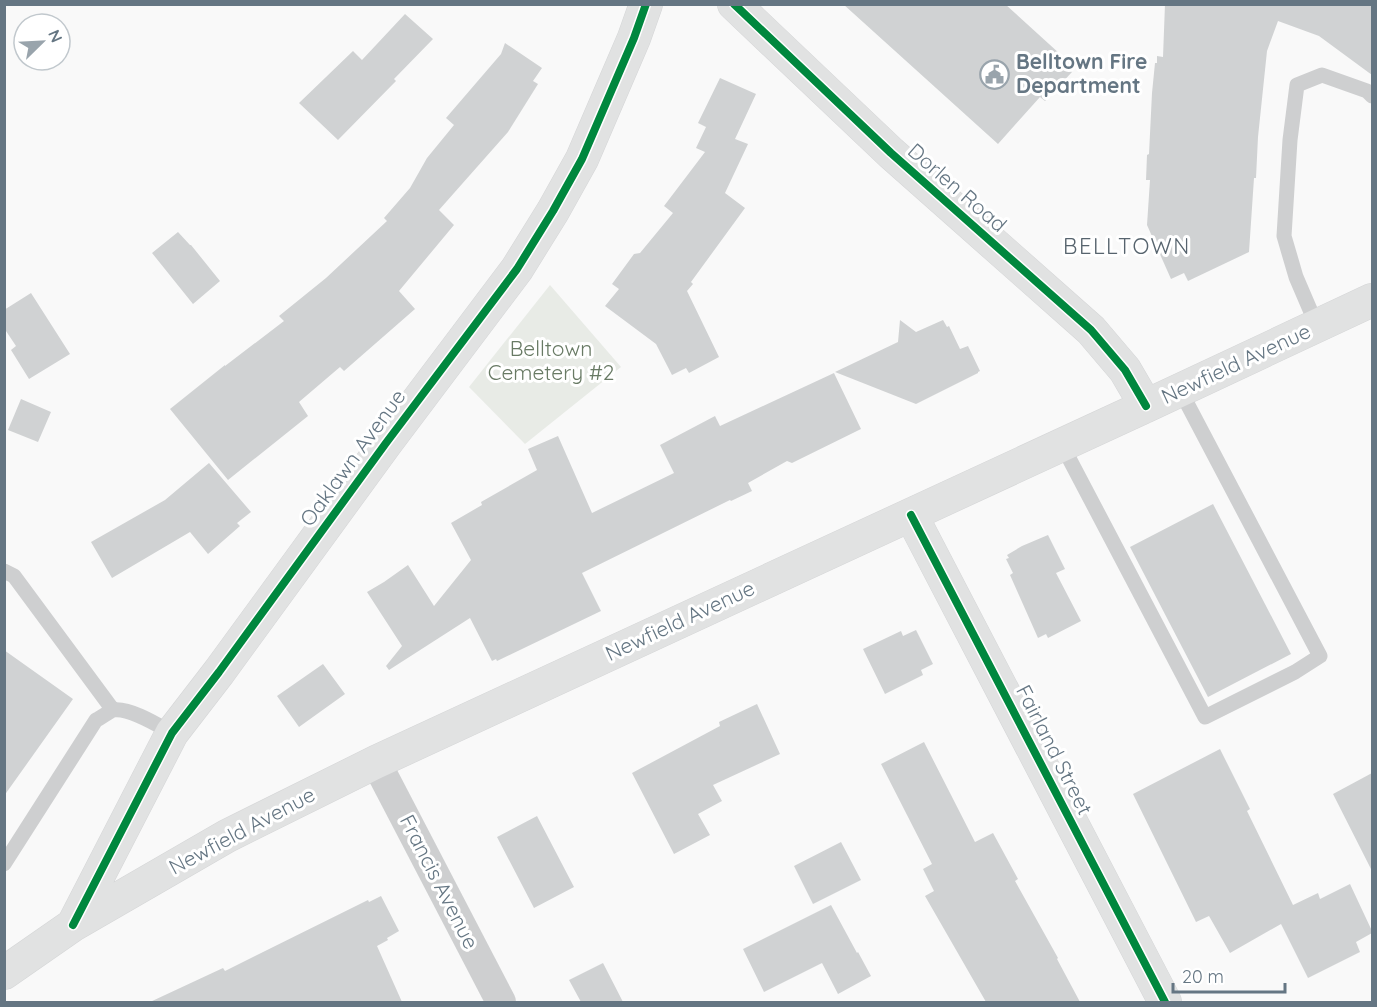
<svg xmlns="http://www.w3.org/2000/svg" width="1377" height="1007" font-family="Quicksand,sans-serif">
<style>
.green{fill:#e8ebe6}
.building{fill:#d0d2d3}
.lines{fill:none;stroke-linecap:round;stroke-linejoin:round}
.secondary-casing{stroke:#d5d6d7;stroke-width:34}
.lane{stroke:#cecfd0;stroke-width:15}
.street{stroke:#cecfd0;stroke-width:30}
.secondary{stroke:#e1e2e2;stroke-width:33}
.cycleway-casing{stroke:#fff;stroke-width:11}
.cycleway{stroke:#00873e;stroke-width:8}
.labels{text-anchor:middle;stroke-width:6;stroke-linejoin:round;paint-order:stroke}
.poi-label{font-size:21px;font-weight:bold;fill:#657683;stroke:#fff;text-anchor:start}
.street-label{font-size:21px;fill:#657683;stroke:#fff}
.park-label{font-size:21px;fill:#687a64;stroke:#fff}
.neighbourhood-label{font-size:22px;letter-spacing:1.5px;fill:#57646e;stroke:#fff}
</style>
<rect width="100%" height="100%" fill="#f9f9f9"/>
<path class="green" d="M550 285 621 367 525 444 469 387Z"/>
<path class="building" d="M843 4H1005L1071 64 1068 69 1072 72 1045 101 1040 97 998 144Z
M1165 4H1372V75L1319 36 1278 21 1267 51 1258 137 1256 178H1254L1249 252 1188 281 1184 273 1171 279 1147 225 1150 180H1146L1147 155 1149 154 1152 93 1155 63H1157V56L1163 57Z
M405 14 433 39 394 79 396 81 338 140 299 103 353 51 362 60Z
M505 43 542 68 533 81 538 84 508 132 439 210 454 225 399 291 415 309 344 371 340 367 299 402 308 416 228 480 170 409 225 365V366L284 321 279 316 326 278 387 221 384 218 410 188 427 158 454 125 446 118 501 54Z
M720 78 756 94 735 139 748 144 725 193 745 208 691 282 693 284 687 291 719 357 689 373 686 368 672 375 656 344 605 306 619 289 612 284 634 254 640 253 673 213 664 206 705 152 696 148 706 127 698 123Z
M178 232 190 245H191L220 281 193 304 152 253Z
M31 293 70 354 29 379 11 350 16 346 4 328V310Z
M900 320 916 332 943 320 947 327 949 326 960 349 968 346 980 371 978 372V373L916 404 835 372 898 342Z
M834 373 861 429 792 463 787 461 748 483 752 491 731 501 730 500 582 573 601 611 497 661 496 659 492 661 470 618 389 670 386 666 402 646 367 592 384 582 408 565 434 606 471 560 451 523 482 505 481 502 537 470 528 449 558 436 592 513 674 473 660 445 715 416 720 426Z
M21 399 51 412 38 442 8 430Z
M209 463 251 512 237 523 240 526 208 554 190 532 112 578 91 542 165 500Z
M1213 504 1291 654 1208 697 1130 547Z
M1048 535 1065 569 1056 573 1081 621 1048 638 1046 634 1038 638 1010 575 1013 573 1006 559 1009 558 1007 555 1022 546Z
M916 630 933 664 921 670 923 675 885 694 863 649 901 631 903 636Z
M4 650 73 699 4 796Z
M323 664 345 694 299 727 277 696Z
M757 704 780 754 713 785 722 801 698 814 710 835 674 854 632 773 720 726 719 722Z
M924 742 975 842 993 833 1018 879 1015 881 1058 958 1057 959 1080 1002H986L925 896 934 891 923 869 932 864 881 764Z
M1220 749 1250 809 1247 811 1293 905 1318 893 1320 899 1350 884 1372 931V933L1356 942 1360 952 1308 978 1281 924 1230 953 1209 916 1196 922 1133 794Z
M1372 773V871L1333 794Z
M537 816 574 887 534 908 497 837Z
M841 842 861 880 813 904 794 866Z
M381 896 399 931 387 938 388 940 377 946 402 1002H150L223 968 225 971 368 900 369 902Z
M831 905 857 953 858 952 871 976 838 994 822 963 764 992 743 949Z
M603 963 623 1002H581L569 980Z"/>
<g class="lines">
<defs>
<path id="secondary" d="M734 4 891 153 1091 330 1125 370 1146 406
M911 515 1165 1002
M73 925 172 733 219 672 386 443 517 269 553 211 582 159 634 38 646 4
M4 973 73 925 227 836 376 762 1146 406 1372 300"/>
</defs>
<use href="#secondary" class="secondary-casing"/>
<path class="lane" d="M1317 326 1296 277 1284 236 1290 140 1297 85 1322 75 1367 91 1372 96
M1062 445 1205 717 1295 672 1320 656 1180 390
M4 571 14 576 113 710
M4 864 96 720C101 718 108 712 113 710 129 707 158 725 172 733"/>
<path class="street" d="M376 762 501 1002"/>
<use href="#secondary" class="secondary"/>
<defs>
<path id="cycleway" d="M734 4 891 153 1091 330 1125 370 1146 406
M911 515 1165 1002
M73 925 172 733 219 672 386 443 517 269 553 211 582 159 634 38 646 4"/>
</defs>
<use href="#cycleway" class="cycleway-casing"/>
<use href="#cycleway" class="cycleway"/>
</g>
<defs>
<symbol id="civic-ring" viewBox="-11 -11 22 22"><circle r="9.5" fill="#fff" stroke="#99a4ac" stroke-width="1.5"/><path d="M-.6-6.5H3V-4.5H.6V-3L4-1V1h2V6H-6V1h2V-1L-.6-3ZM-1.2 2.5V6h2.4V2.5Z" fill="#99a4ac"/></symbol>
</defs>
<g fill-rule="evenodd">
<use href="#civic-ring" x="978" y="58" width="33" height="33"/>
</g>
<g class="labels">
<g class="poi-label">
<text x="1016" y="69">Belltown Fire<tspan x="1016" dy="24">Department</tspan></text>
</g>
<g class="street-label">
<text transform="translate(957 188) rotate(41)" y="7">Dorlen Road</text>
<text transform="translate(1236 364) rotate(-25)" y="7">Newfield Avenue</text>
<text transform="translate(353 458) rotate(-54)" y="7">Oaklawn Avenue</text>
<text transform="translate(680 621) rotate(-25)" y="7">Newfield Avenue</text>
<text transform="translate(1054 750) rotate(63)" y="7">Fairland Street</text>
<text transform="translate(242 831) rotate(-28)" y="7">Newfield Avenue</text>
<text transform="translate(439 882) rotate(63)" y="7">Francis Avenue</text>
</g>
<g class="park-label">
<text x="551" y="356">Belltown<tspan x="551" dy="24">Cemetery #2</tspan></text>
</g>
<g class="neighbourhood-label">
<text x="1127" y="254">BELLTOWN</text>
</g>
</g>
<rect width="1377" height="1007" fill="none" stroke="#657683" stroke-width="12"/>
<g transform="translate(42 42) rotate(66)"><circle r="28" fill="#ffffff" stroke="#c1c8cd" stroke-width="1.5"/>
<path d="M0-4.5L10 22L0 15L-10 22Z" fill="#99a4ac"/>
<text y="-9" font-size="16" font-weight="bold" text-anchor="middle" fill="#657683">N</text>
</g>
<path d="M1173 983v9h112v-9" fill="none" stroke="#657683" stroke-width="3"/>
<text x="1182" y="983" font-size="18" fill="#657683" stroke="#ffffff" stroke-width="4.5" paint-order="stroke">20 m</text>
</svg>
